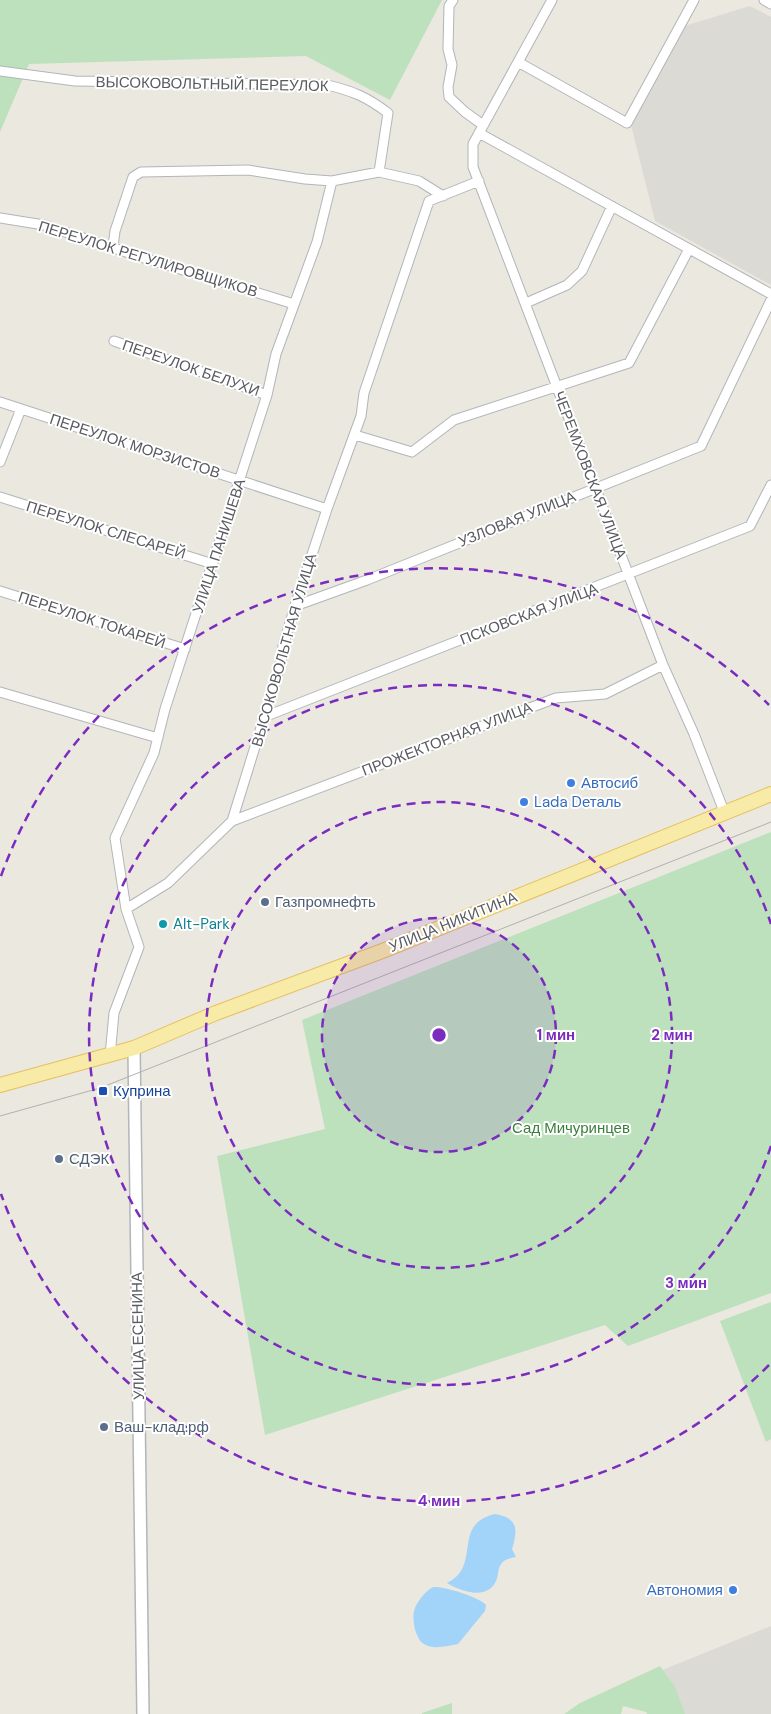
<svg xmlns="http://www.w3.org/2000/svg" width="771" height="1714" font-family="'DM Sans',sans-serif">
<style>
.industrial{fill:#dcdad4}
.green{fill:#bde1bd}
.water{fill:#a2d3f8}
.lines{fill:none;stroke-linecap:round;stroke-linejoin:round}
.minor-casing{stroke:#b2b5ba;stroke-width:11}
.tertiary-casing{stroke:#b2b5ba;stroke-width:14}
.primary-casing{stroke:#e6bf5d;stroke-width:16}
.minor{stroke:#fff;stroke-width:9}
.tertiary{stroke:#fff;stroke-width:11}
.primary{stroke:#f8eba7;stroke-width:14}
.tram{stroke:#b0b1b1;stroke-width:1}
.ring{fill:none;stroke:#7b2cbf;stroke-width:2.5;stroke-dasharray:9 6}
.shop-dot{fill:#3f7fe0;stroke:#fff;stroke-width:2}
.service-dot{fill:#5c6f8a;stroke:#fff;stroke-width:2}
.culture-dot{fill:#0f9aa8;stroke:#fff;stroke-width:2}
.transit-dot{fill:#1a4fb4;stroke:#fff;stroke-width:2}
.labels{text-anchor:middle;stroke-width:4;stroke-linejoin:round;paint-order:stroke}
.street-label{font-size:15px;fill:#585c60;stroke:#fff}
.shop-label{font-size:15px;fill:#366cbe;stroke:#fff;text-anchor:start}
.service-label{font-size:15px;fill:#4e5e75;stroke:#fff;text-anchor:start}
.culture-label{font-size:15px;fill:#0d838f;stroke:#fff;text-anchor:start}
.transit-label{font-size:15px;fill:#164399;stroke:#fff;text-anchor:start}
.park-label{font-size:15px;fill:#397e3c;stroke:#fff}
.centre{fill:#7b2cbf;stroke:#fff;stroke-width:2.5}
.ring-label{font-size:15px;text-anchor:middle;font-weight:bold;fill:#7b2cbf;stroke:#fff;stroke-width:4;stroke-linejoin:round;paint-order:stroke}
</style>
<rect width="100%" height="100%" fill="#eae8df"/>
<path class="industrial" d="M750 6 771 17V285L655 221 630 121 678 28Z
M771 1626V1714H666L650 1675Z"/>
<path class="green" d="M0 0H442L390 100 306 56 29 64 0 132Z
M771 832V1293L628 1346 605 1325 265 1435 217 1156 325 1129 302 1020Z
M771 1302V1439L766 1442 720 1321Z
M660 1666 675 1687 685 1714H647L646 1712 623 1706 621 1714H564L580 1703Z
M452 1703V1714H422V1713Z"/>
<path class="water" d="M495 1514C518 1518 518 1529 512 1549L516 1557C511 1558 505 1559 502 1563 497 1568 499 1575 496 1581 487 1601 460 1591 447 1583 450 1581 454 1579 457 1576 476 1557 456 1523 495 1514Z
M433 1587C444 1586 479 1597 486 1605L485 1611 458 1644C448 1646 433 1650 424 1644 415 1639 411 1617 415 1608 418 1600 426 1591 433 1587Z"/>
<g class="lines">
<defs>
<path id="minor" d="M453 0 449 6 448 49 452 65 448 87 449 97 465 112 483 125
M552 0 473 144V167L663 665 694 734 725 814
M764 0 771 4
M518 62 627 123 694 0
M0 71 75 81 327 85C353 91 367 97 388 113L379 172
M479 133 771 294
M0 218 44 225 144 258 294 304
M113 247 115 231 133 177 141 172 248 170 305 179 332 181 379 172 419 181 443 196
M526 303 567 285 582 271 612 206
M114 341 267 395
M0 402 327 509
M355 435 412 452 454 420 629 363 689 249
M0 462 21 409
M0 497 213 564
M0 591 185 649
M295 606 367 580 701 446 771 300
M0 692 158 738
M264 717 750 526 771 485
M232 821 556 698 605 694 663 665
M126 909 115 838 154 753 165 709 267 395 276 354 317 242 332 181
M110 1056 114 1013 139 947 126 909 168 883 232 821 281 663 283 646 295 606 327 509 361 416 364 393 429 201 479 181"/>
<path id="tertiary" d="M134 1048 143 1714"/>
<path id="primary" d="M0 1085 134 1048 216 1013 385 950 771 794"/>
</defs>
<use href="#minor" class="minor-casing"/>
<use href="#tertiary" class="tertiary-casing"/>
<use href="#primary" class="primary-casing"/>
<use href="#minor" class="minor"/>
<use href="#tertiary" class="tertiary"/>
<use href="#primary" class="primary"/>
<path class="tram" d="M0 1116 100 1088 771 822"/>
</g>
<circle cx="439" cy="1035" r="117" fill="#7b2cbf" fill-opacity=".12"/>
<g class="ring">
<circle cx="439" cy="1035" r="117"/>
<circle cx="439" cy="1035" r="233"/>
<path d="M771 1146A350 350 0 1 1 771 924"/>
<path d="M769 1365A466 466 0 0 1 1 1194M1 876A466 466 0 0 1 769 705"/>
</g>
<g class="shop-dot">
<circle cx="571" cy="783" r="5"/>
<circle cx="524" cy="802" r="5"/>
<circle cx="733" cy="1590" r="5"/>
</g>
<g class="service-dot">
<circle cx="265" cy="902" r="5"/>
<circle cx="59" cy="1159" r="5"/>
<circle cx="104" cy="1427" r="5"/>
</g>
<circle class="culture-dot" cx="163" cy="924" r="5"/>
<rect class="transit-dot" x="98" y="1086" width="10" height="10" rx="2.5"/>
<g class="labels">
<g class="street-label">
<text transform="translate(212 84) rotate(1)" y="5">ВЫСОКОВОЛЬТНЫЙ ПЕРЕУЛОК</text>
<text transform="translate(148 259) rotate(17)" y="5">ПЕРЕУЛОК РЕГУЛИРОВЩИКОВ</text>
<text transform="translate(191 368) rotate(19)" y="5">ПЕРЕУЛОК БЕЛУХИ</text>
<text transform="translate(135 446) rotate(18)" y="5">ПЕРЕУЛОК МОРЗИСТОВ</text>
<text transform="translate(590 475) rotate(69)" y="5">ЧЕРЕМХОВСКАЯ УЛИЦА</text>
<text transform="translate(517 519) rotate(-22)" y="5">УЗЛОВАЯ УЛИЦА</text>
<text transform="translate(106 530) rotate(17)" y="5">ПЕРЕУЛОК СЛЕСАРЕЙ</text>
<text transform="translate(219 546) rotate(-72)" y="5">УЛИЦА ПАНИШЕВА</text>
<text transform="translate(529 614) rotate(-21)" y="5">ПСКОВСКАЯ УЛИЦА</text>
<text transform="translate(92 620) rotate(18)" y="5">ПЕРЕУЛОК ТОКАРЕЙ</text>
<text transform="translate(284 650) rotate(-74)" y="5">ВЫСОКОВОЛЬТНАЯ УЛИЦА</text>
<text transform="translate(447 739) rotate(-21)" y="5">ПРОЖЕКТОРНАЯ УЛИЦА</text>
<text transform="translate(453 922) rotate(-22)" y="5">УЛИЦА НИКИТИНА</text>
<text transform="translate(138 1336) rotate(-91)" y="5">УЛИЦА ЕСЕНИНА</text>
</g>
<g class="shop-label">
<text x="581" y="788">Автосиб</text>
<text x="534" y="807">Lada Dеталь</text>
<text x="723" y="1595" text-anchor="end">Автономия</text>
</g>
<g class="service-label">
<text x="275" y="907">Газпромнефть</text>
<text x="69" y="1164">СДЭК</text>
<text x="114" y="1432">Ваш-клад.рф</text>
</g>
<g class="culture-label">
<text x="173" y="929">Alt-Park</text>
</g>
<g class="transit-label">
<text x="113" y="1096">Куприна</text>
</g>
<g class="park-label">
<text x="571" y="1133">Сад Мичуринцев</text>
</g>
</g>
<circle cx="439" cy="1035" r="8" class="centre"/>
<g class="ring-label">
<text x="556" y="1040">1 мин</text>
<text x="672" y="1040">2 мин</text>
<text x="686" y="1288">3 мин</text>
<text x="439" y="1506">4 мин</text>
</g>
</svg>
